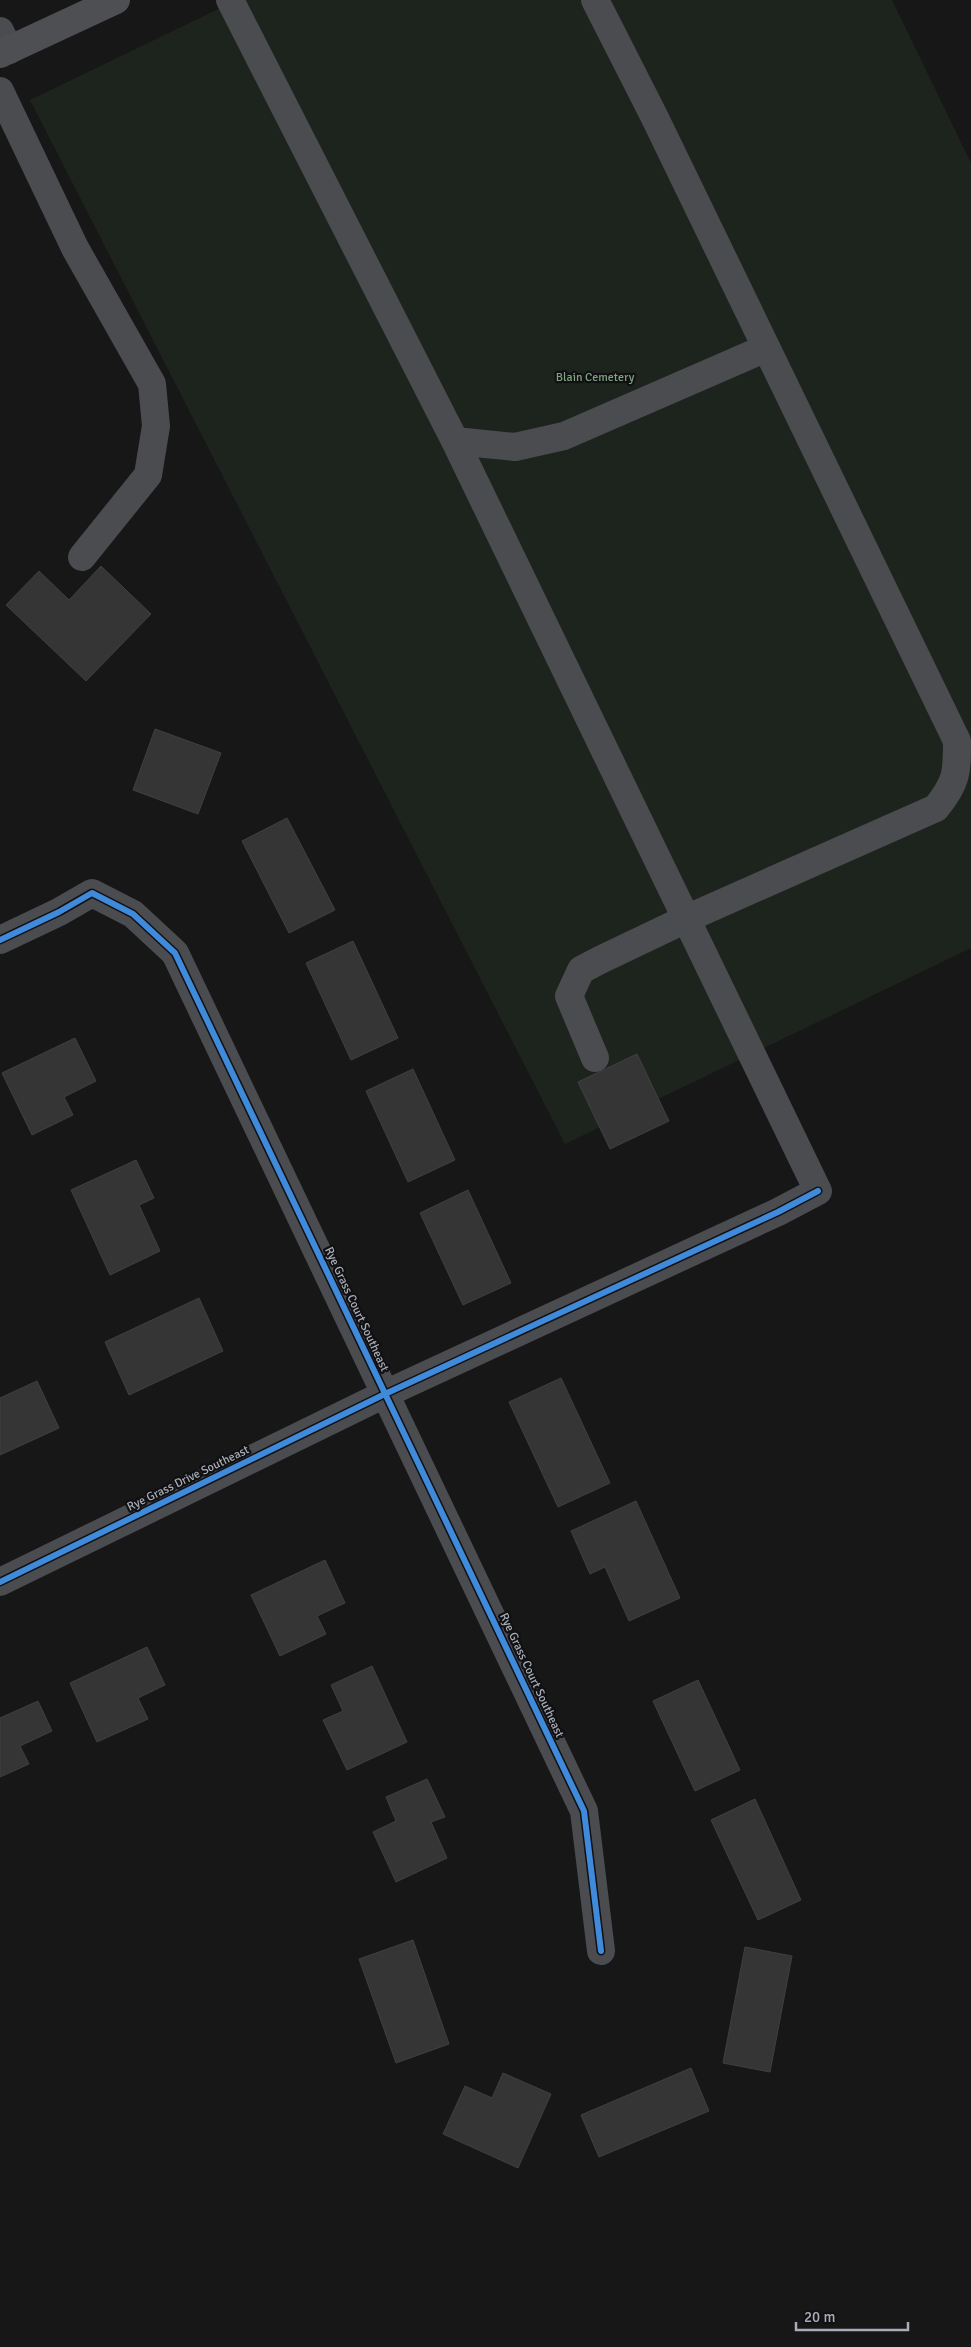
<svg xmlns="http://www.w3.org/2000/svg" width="971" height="2347" font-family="Signika,sans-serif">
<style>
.green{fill:#1d241e}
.building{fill:#353536;stroke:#3f4043}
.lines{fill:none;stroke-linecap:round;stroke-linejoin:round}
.minor{stroke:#4b4c50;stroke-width:28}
.major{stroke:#4d4f52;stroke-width:28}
.cycleway-casing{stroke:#111113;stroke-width:9}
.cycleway{stroke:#408adc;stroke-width:6}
.labels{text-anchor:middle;stroke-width:4.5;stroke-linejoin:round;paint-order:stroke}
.park-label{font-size:12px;fill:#7fa381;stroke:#111113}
.street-label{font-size:12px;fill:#a8adb8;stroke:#111113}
</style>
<rect width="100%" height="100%" fill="#171717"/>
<path class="green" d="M237 0H892L971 163V948L565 1144 30 100Z"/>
<path class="building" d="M101 566 151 614 86 681 6 605 39 571 69 600Z
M155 729 221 753 198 814 133 790Z
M287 818 335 910 289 933 242 841Z
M353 941 398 1038 351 1060 306 963Z
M75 1038 96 1081 64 1097 73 1115 32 1135 2 1073Z
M637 1054 669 1121 610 1149 578 1082Z
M413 1069 455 1160 408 1182 366 1091Z
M136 1160 154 1198 139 1205 160 1251 110 1275 71 1190Z
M468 1190 511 1283 463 1305 420 1213Z
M199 1298 223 1351 129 1395 105 1342Z
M561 1378 610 1483 558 1507 509 1402Z
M37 1381 59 1428 0 1455V1398Z
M636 1501 680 1598 629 1621 605 1567 590 1574 571 1531Z
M325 1560 345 1603 317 1616 326 1634 280 1656 251 1595Z
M147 1647 165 1685 138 1698 148 1719 97 1742 70 1683Z
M372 1666 407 1742 347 1770 323 1720 343 1711 331 1685Z
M698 1680 740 1770 695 1791 653 1701Z
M38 1701 52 1731 20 1746 29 1764 0 1777V1718Z
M427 1779 445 1817 431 1822 447 1858 396 1882 373 1832 396 1821 386 1797Z
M755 1799 801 1900 758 1920 711 1820Z
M413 1940 449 2044 396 2063 359 1959Z
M745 1947 792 1956 770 2072 723 2063Z
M691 2068 709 2111 599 2157 581 2115Z
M503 2073 551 2094 518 2168 443 2134 465 2086 492 2098Z"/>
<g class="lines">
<path class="minor" d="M595 0 654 116 957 741C957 773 957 782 936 808L688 918 600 960 581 970 569 996 595 1058
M0 31 9 50
M0 91 75 248 152 384 156 426 148 475 82 557
M455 441 515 447 564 436 766 348
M0 940 59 912 92 893 133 914 175 953 584 1811 601 1951
M0 1582 385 1394 778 1212 818 1191 455 441 230 0"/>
<path class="major" d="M0 54 116 0"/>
<defs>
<path id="cycleway" d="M0 940 59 912 92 893 133 914 175 953 584 1811 601 1951
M0 1582 385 1394 778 1212 818 1191"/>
</defs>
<use href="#cycleway" class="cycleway-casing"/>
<use href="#cycleway" class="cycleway"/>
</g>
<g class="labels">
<g class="park-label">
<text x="595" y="381">Blain Cemetery</text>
</g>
<g class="street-label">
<text transform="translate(357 1309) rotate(65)" y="4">Rye Grass Court Southeast</text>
<text transform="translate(188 1478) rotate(-26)" y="4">Rye Grass Drive Southeast</text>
<text transform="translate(532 1675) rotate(65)" y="4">Rye Grass Court Southeast</text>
</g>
</g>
<path d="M796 2322v8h112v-8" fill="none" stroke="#a8adb8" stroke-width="2.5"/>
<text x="804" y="2322" font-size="15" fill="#a8adb8" stroke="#111113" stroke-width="4" paint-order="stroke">20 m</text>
</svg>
